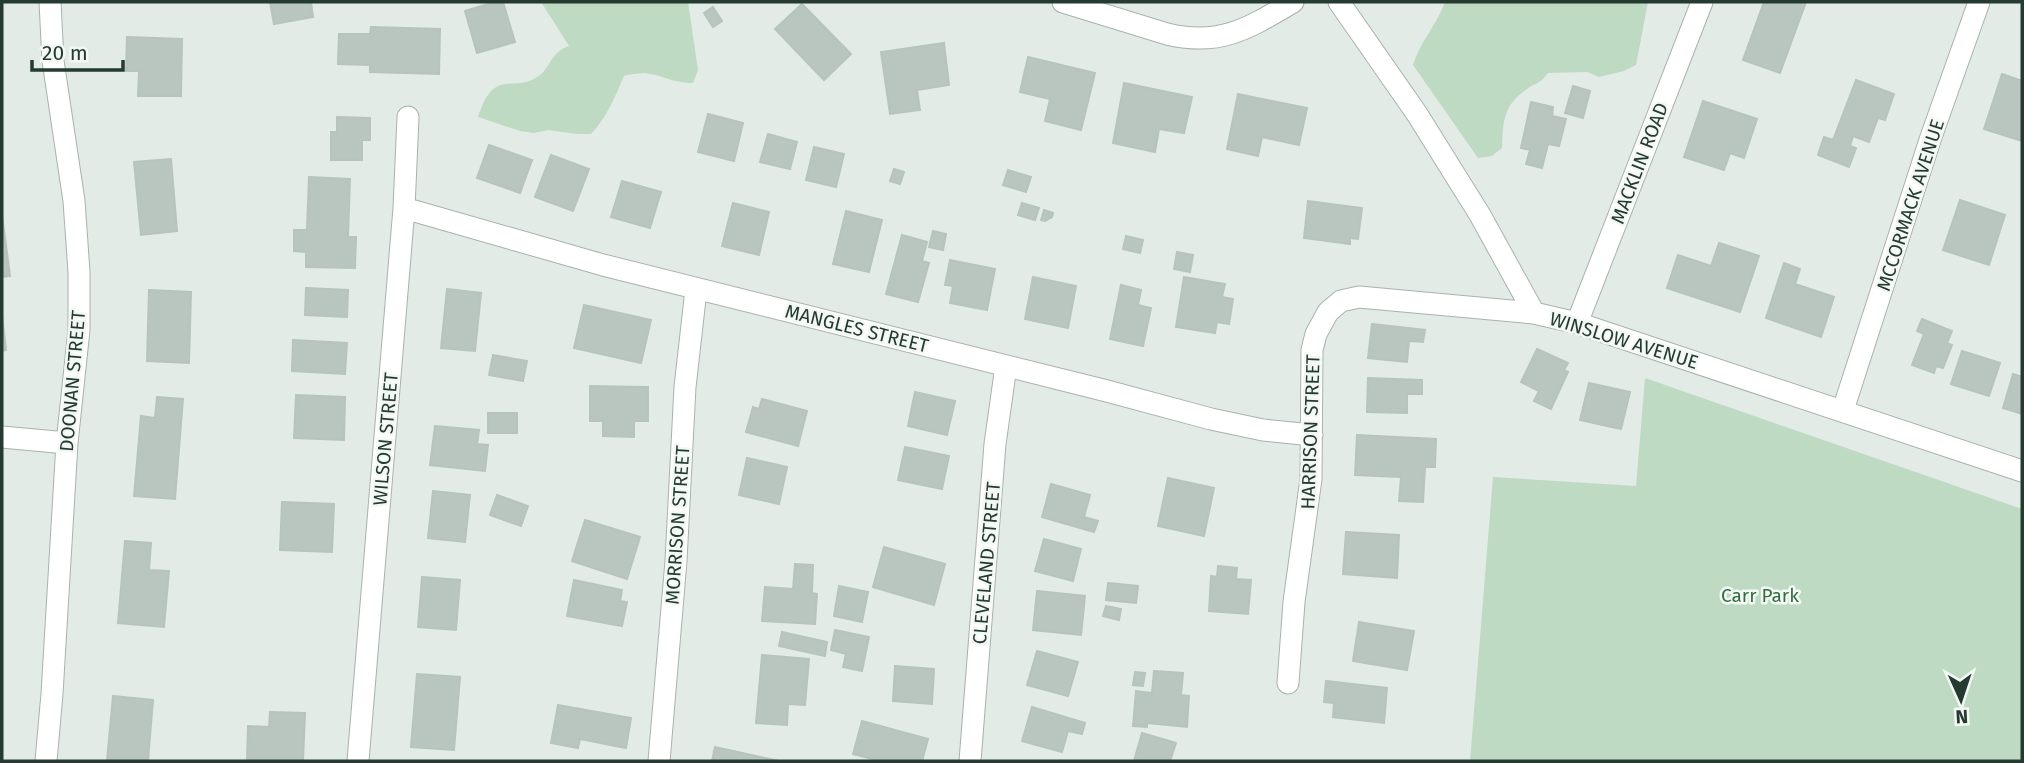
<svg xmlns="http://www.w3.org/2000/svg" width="2024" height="763" font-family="'Fira Sans',sans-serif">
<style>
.green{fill:#bedac3}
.building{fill:#b9c6bf;stroke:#b6c4bd;stroke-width:2}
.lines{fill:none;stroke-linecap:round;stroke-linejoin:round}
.minor-casing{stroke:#a6b3ad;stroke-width:23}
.minor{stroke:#fff;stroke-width:21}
.labels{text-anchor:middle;stroke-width:5;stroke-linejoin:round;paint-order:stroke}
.street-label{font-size:19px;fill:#253b32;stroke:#f3f8f5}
.park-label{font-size:19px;fill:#336d43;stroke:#f3f8f5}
</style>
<rect width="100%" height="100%" fill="#e3ebe7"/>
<path class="green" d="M541 2H688L698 70 693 83C664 83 656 67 624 76 615 97 607 117 591 134H577L548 130 534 133 520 131 478 117C495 64 513 96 540 75 553 64 550 53 569 46Z
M1445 2H1648L1636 65 1624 71 1599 77 1587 72 1548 73C1540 84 1537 82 1527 89 1503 105 1503 122 1502 148L1492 156 1478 158 1413 65C1420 42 1437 24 1445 2Z
M1645 378 2022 509V761H1470L1493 477 1636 486Z"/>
<path class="building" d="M270 2H311L313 17 274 24Z
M495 2H503L515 42 477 53 465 11Z
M1764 2H1806L1780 73 1743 60Z
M802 4 851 54 824 80 775 29Z
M713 7 722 21 713 27 704 13Z
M371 27 440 29 439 74 370 72V65L338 64 339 34H370Z
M127 37 182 39 181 96H138L139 71H126Z
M944 43 949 85 917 90 920 110 890 114 881 52Z
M1028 57 1095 73 1081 130 1045 121 1050 99 1020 92Z
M2002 74 2022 81V141L1984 129Z
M1856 80 1894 94 1885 120 1878 118 1869 142 1853 136 1850 146 1856 148 1849 167 1818 155 1824 137 1833 140Z
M1124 83 1192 97 1184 133 1159 129 1155 152 1113 143Z
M1573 86 1590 91 1583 118 1565 113Z
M1238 94 1307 108 1299 145 1262 137 1258 156 1227 149Z
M1703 101 1757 119 1744 158 1730 153 1724 170 1684 157Z
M1531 102 1553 107 1552 116 1566 119 1559 146 1548 144 1542 168 1526 164 1530 150 1521 148Z
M708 114 743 123 734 161 698 152Z
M337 117 370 118V140H362V160H331V132H337Z
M768 134 797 142 790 169 760 162Z
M489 145 532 160 520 193 477 178Z
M814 147 844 154 836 187 806 180Z
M551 155 589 169 573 211 535 197Z
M171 159 177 231 141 235 134 162Z
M894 169 904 172 900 184 890 181Z
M1008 170 1031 177 1026 192 1003 185Z
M309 177 350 179 348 237H356L355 268 306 267V252L294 251V230H307Z
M622 181 661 192 650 228 611 217Z
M1960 200 2005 215 1989 265 1943 250Z
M1308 201 1362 208 1358 239 1350 238V244L1304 238Z
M733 203 769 212 759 255 722 246Z
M1022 203 1039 208 1035 220 1018 215Z
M1044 210 1053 213 1052 217 1045 221 1041 220Z
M846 211 882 220 869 272 833 264Z
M2 215 10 276 2 277Z
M933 231 946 234 943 250 929 247Z
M902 235 927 242 922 261 929 263 918 302 886 294Z
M1126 236 1143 240 1140 253 1123 249Z
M1719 243 1759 256 1740 312 1667 288 1678 255 1711 266Z
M1177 252 1193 255 1190 272 1174 269Z
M950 260 995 269 987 310 950 303 953 286 945 285Z
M1784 263 1800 269 1795 284 1834 297 1821 337 1766 318Z
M1033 277 1076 286 1068 328 1025 319Z
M1184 277 1225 284 1222 297 1233 299 1229 324 1217 322 1215 333 1176 327Z
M1121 285 1141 290 1138 305 1151 308 1143 346 1110 339Z
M306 288 348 290 347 317 305 315Z
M447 289 481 293 475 351 441 348Z
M149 290 191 292 189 363 147 361Z
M584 305 651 320 641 363 574 348Z
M2 315 6 350 2 351Z
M1922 319 1952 331 1947 343 1952 345 1943 368 1936 366 1934 373 1912 365 1924 334 1917 331Z
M1372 324 1425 330 1423 342 1409 341 1407 362 1368 358Z
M293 340 347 343 345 374 292 371Z
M1537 349 1568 363 1564 370 1568 372 1551 409 1534 401 1539 391 1521 382Z
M1962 351 2000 363 1989 396 1951 384Z
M493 355 527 361 523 381 489 375Z
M2013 374 2022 377V414L2003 408Z
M1368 378 1422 380V394H1407V413L1367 412Z
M1589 383 1630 392 1621 429 1580 420Z
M590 386 648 387V421H634V437L603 436V421H590Z
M915 392 955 401 947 435 908 426Z
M296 395 345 397 344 440 294 438Z
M157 397 183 399 175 499 134 496 141 416 155 418Z
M762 399 807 411 798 446 746 432 753 407 759 409Z
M488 413H517V433H488Z
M435 426 479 430 477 444 488 445 485 471 430 465Z
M1357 435 1436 439 1435 467H1425L1423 502 1399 501 1401 477 1355 475Z
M905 447 949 456 942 489 898 480Z
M747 458 787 467 779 504 739 495Z
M1168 478 1214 488 1204 536 1158 526Z
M1051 484 1090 495 1084 517 1098 521 1094 532 1042 517Z
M433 491 470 495 465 542 428 538Z
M497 495 528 506 521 526 490 515Z
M282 502 334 504 332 552 280 550Z
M585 520 640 537 627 579 572 561Z
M1346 532 1399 535 1397 578 1343 574Z
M1044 539 1081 549 1073 581 1035 571Z
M125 541 151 543 149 570 169 571 164 627 118 623Z
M884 547 945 564 934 605 873 587Z
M795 564 813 565 812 593 817 594 815 624 762 621 765 587 793 589Z
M1218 566 1237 568 1236 579 1251 580 1248 614 1209 611 1211 576 1217 577Z
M422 577 460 580 456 630 418 627Z
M574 580 622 590 620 601 627 602 622 626 567 616Z
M1108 583 1138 586 1136 603 1106 600Z
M839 586 868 592 862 622 834 616Z
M1037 591 1085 596 1081 635 1033 630Z
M1106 606 1121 609 1119 620 1103 616Z
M1359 622 1414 631 1407 670 1353 661Z
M835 630 869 637 862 671 843 667 846 654 831 650Z
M782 632 827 642 825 656 779 646Z
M1037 651 1078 662 1068 696 1027 685Z
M762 655 809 659 805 705 788 704 787 725 756 723Z
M895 666 934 669 932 704 893 701Z
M1154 671 1183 673 1181 695 1189 696 1187 727 1147 723V727L1133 726 1136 691 1152 693Z
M1135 672 1145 673 1143 686 1133 685Z
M417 674 460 677 454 750 411 747Z
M1326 681 1387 688 1384 723 1333 717 1334 703 1324 702Z
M113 696 153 700 148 761H107Z
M558 705 631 718 626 748 580 739 578 748 551 743Z
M1032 707 1085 723 1082 734 1068 731 1062 752 1022 741Z
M270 712 305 713 303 761H247L248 726 269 727Z
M862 721 928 739 922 761H880L853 754Z
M1142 733 1176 743 1170 761H1134Z
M715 747 779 761H712Z"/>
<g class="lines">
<defs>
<path id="minor" d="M1063 2 1167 34C1220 47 1249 28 1293 2
M1339 2 1417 114 1480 215 1534 313 1577 323 2022 471
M404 208 603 265 1107 391 1211 419 1263 430 1312 435
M1577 323 1702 2
M1843 410 1931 137 1979 2
M2 437 67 443
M1288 683 1294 602 1311 479 1312 350 1316 334 1328 312 1341 301 1359 297 1534 313
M46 761 52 694 67 443 79 330V272L74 201 53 61 50 2
M358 761 404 208 408 117
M659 761 676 561 685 387 696 290
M970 761 995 444 1006 366"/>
</defs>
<use href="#minor" class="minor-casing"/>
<use href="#minor" class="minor"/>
</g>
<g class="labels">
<g class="street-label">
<text transform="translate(1639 163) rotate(-69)" y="7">MACKLIN ROAD</text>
<text transform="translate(1910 205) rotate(-72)" y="7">MCCORMACK AVENUE</text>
<text transform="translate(857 328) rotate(14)" y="7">MANGLES STREET</text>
<text transform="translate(1624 340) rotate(17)" y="7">WINSLOW AVENUE</text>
<text transform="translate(72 381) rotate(-85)" y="7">DOONAN STREET</text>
<text transform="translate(1310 432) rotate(-88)" y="7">HARRISON STREET</text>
<text transform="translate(385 439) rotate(-85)" y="7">WILSON STREET</text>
<text transform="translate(677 525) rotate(-86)" y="7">MORRISON STREET</text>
<text transform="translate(986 563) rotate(-85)" y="7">CLEVELAND STREET</text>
</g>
<g class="park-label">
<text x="1760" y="602">Carr Park</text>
</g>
</g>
<rect width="2024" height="763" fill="none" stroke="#253b32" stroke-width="7"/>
<g transform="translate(1961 700) rotate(177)" stroke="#f3f8f5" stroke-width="5" paint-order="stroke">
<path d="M0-5L12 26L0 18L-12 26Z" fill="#253b32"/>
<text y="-10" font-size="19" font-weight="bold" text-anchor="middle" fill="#253b32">N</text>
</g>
<path d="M32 60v10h91v-10" fill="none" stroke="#253b32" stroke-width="3.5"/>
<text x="42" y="60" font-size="21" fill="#253b32" stroke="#f3f8f5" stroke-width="5" paint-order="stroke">20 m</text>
</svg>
